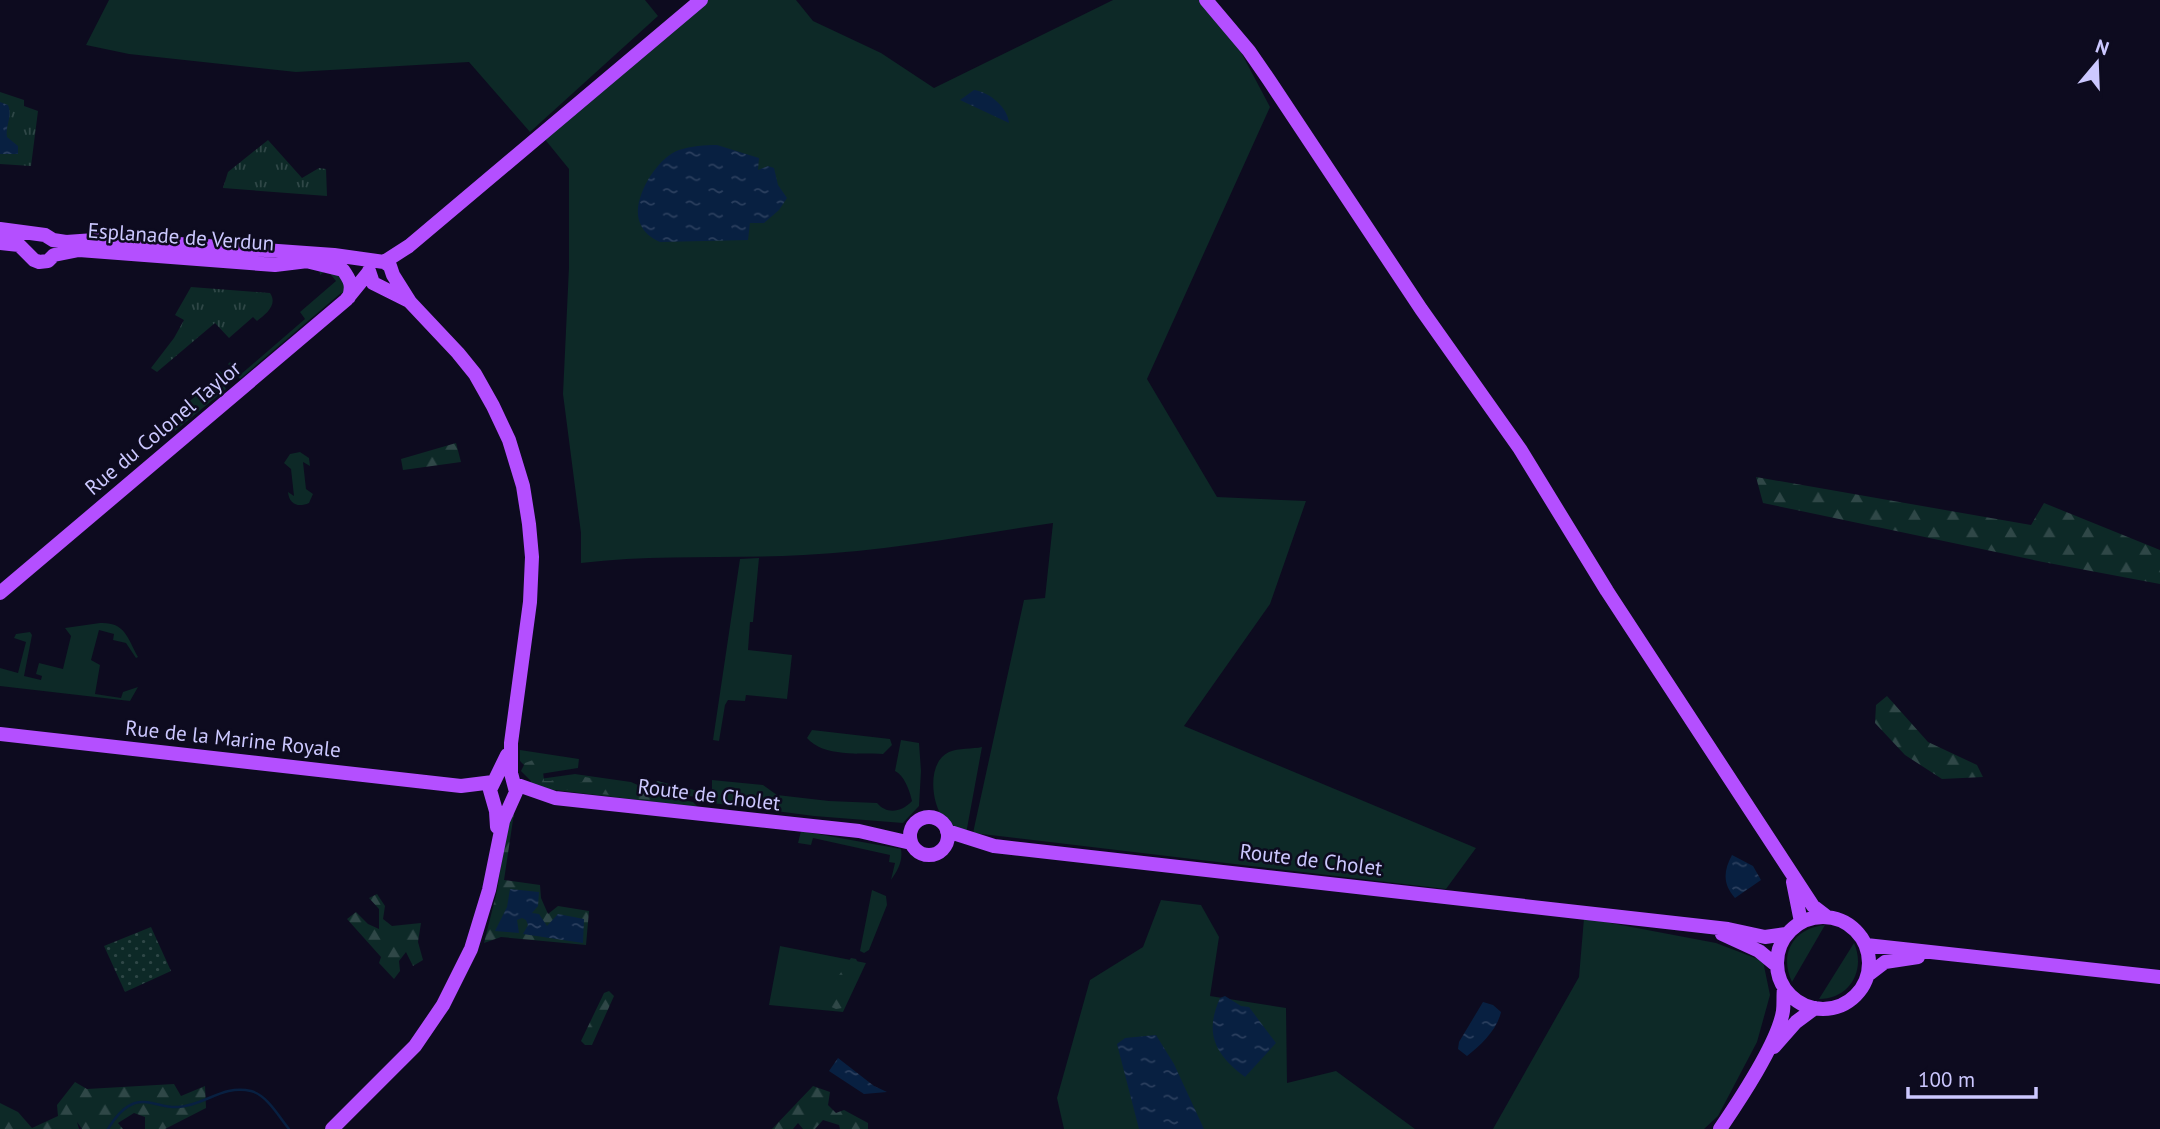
<svg xmlns="http://www.w3.org/2000/svg" width="2160" height="1129" font-family="'PT Sans',sans-serif">
<style>
.grass{fill:#0d2927}
.forest{fill:url(#forest-firs)}
.park{fill:url(#park-tufts)}
.garden{fill:url(#garden-dots)}
.water{fill:url(#water-ripples)}
.lines{fill:none;stroke-linecap:round;stroke-linejoin:round}
.stream{stroke:#082041;stroke-width:2.5}
.major{stroke:#b44fff;stroke-width:14}
.labels{text-anchor:middle;stroke-width:5;stroke-linejoin:round;paint-order:stroke}
.street-label{font-size:21px;fill:#ccc8ff;stroke:#0d0b1f}
</style>
<defs>
<pattern id="forest-firs" width="22" height="20" patternUnits="userSpaceOnUse" patternTransform="scale(1.75)"><rect width="22" height="20" fill="#0d2927"/><path d="M5 1l3.5 6h-7zM16 11l3.5 6h-7z" fill="#2f4747"/></pattern>
<pattern id="park-tufts" width="24" height="20" patternUnits="userSpaceOnUse" patternTransform="scale(1.75)"><rect width="24" height="20" fill="#0d2927"/><path d="M3 7l-1-3M5 7V3M7 7l1-3M15 17l-1-3M17 17v-4M19 17l1-3" fill="none" stroke="#2f4747"/></pattern>
<pattern id="garden-dots" width="8" height="8" patternUnits="userSpaceOnUse" patternTransform="scale(1.75)"><rect width="8" height="8" fill="#0d2927"/><path d="M2 2h.1M6 6h.1" fill="none" stroke="#2f4747" stroke-width="1.8" stroke-linecap="round"/></pattern>
<pattern id="water-ripples" width="26" height="14" patternUnits="userSpaceOnUse" patternTransform="scale(1.75)"><rect width="26" height="14" fill="#082041"/><path d="M2 4q2-2 4 0t4 0M15 11q2-2 4 0t4 0" fill="none" stroke="#2b3f5e"/></pattern>
</defs>
<rect width="100%" height="100%" fill="#0d0b1f"/>
<path class="grass" d="M109 0H645L658 16 530 132 469 62 296 72 129 54 86 45Z
M706 0H796L813 21 881 53 934 88 1113 0H1203L1224 20 1270 107 1147 379 1217 497 1306 501 1270 604 1184 726 1476 848 1446 889 973 833 1024 600 1045 598 1053 523C970 535 887 551 804 555 730 559 655 554 581 563V533L563 394 569 267V169L543 137Z
M319 267 337 270 347 283 344 294 341 293 240 379 228 364 230 362 240 375 305 319 300 312 336 281 327 270 320 275Z
M217 370 221 372 228 381 224 386 226 389 175 431 167 421 217 377 214 372Z
M300 452 309 458 310 466 303 462 306 489 313 494 309 503C298 508 289 504 288 492L294 496 291 469 284 463 290 454Z
M759 558 753 622H750L748 650 792 655 787 699 746 695 745 701 728 700 725 705 719 741 713 740 740 559Z
M100 623C125 622 127 637 138 657L136 658 126 643 113 640 114 634 99 630 91 660 100 665 95 694 121 698 123 692 138 687 130 701 0 686V668L18 673 26 642 14 638 16 634 30 632 32 635 24 676 41 680 42 676 36 674 39 663 63 669 71 636 65 628Z
M812 730 890 739 892 745 883 754C861 753 823 757 807 738Z
M901 740 919 743 921 771 919 806 903 823 814 816 712 803V780L763 785 777 795 829 801 877 803C887 815 902 812 912 801 910 791 904 775 895 771Z
M982 747 966 834C957 831 948 826 943 818 931 802 927 762 949 752 958 748 973 749 982 747Z
M520 750 579 759 578 768 534 775 520 761Z
M575 774 631 782 663 796 693 802 698 807 546 789 528 784 532 780Z
M801 831 901 849C903 861 898 870 891 880L895 863 889 862 890 855 813 838 811 845 798 843Z
M872 890 886 896 887 905 869 950 864 953 860 951Z
M1161 900 1201 905 1219 937 1210 996 1286 1008 1287 1083 1336 1071 1415 1129H1064L1057 1098 1090 980 1143 947Z
M1584 918 1716 943 1763 961 1770 995 1757 1042 1718 1116 1704 1129H1493L1579 977Z
M1825 925 1792 982C1778 952 1795 928 1825 925Z
M1854 943C1866 970 1850 999 1819 999Z
M780 946 866 963 843 1012 769 1005Z"/>
<path class="forest" d="M456 443 461 462 403 470 401 459Z
M1756 477 2031 525 2044 503 2160 550V584L2043 562 1763 503Z
M1887 696 1928 742 1977 765 1983 777 1942 779 1905 755 1875 723 1876 705Z
M533 760 543 771 544 781H551L563 776 565 783H573L571 777H574L577 782H582L585 777 648 789 657 781 698 791 697 797 689 796 682 804 536 786 521 771 525 763Z
M514 813 504 880 540 885 541 898 548 914 558 906 589 911 586 945 501 937 484 943 497 891 509 815Z
M377 894 385 906 383 919 392 926 421 923 418 942 423 960 413 966 406 952 399 961 400 971 394 979 379 963 381 957 347 919 356 912 368 924 379 929V909L369 898Z
M851 958 856 959 860 967 842 1008 836 1009 829 1006 837 978Z
M609 991 614 996 592 1045H585L581 1041 604 993Z
M75 1082 87 1089 174 1084 181 1096 205 1086 206 1108 165 1129H145V1117L134 1113 118 1123 123 1129H82L77 1122 79 1129H0V1103L18 1112 32 1128 58 1116 57 1105Z
M813 1086 830 1092 828 1105 836 1113 844 1110 868 1123V1129H840L839 1125 823 1120 815 1129H803L798 1123 793 1129H772Z"/>
<path class="park" d="M0 92 24 100V106L38 111 31 166 0 164Z
M268 140 302 178 319 168 326 169 327 196 223 188 228 172Z
M191 287 270 293C278 305 266 314 257 321L253 317 229 338 215 323 157 372 151 368 174 338 184 320 175 315Z"/>
<path class="garden" d="M151 927 171 971 125 992 104 946Z"/>
<path class="water" d="M974 90C990 92 1008 108 1009 123L960 100Z
M0 102 8 105C13 117 5 125 7 137L18 146V154H0Z
M717 145 759 158 758 170 768 166 774 168 778 185 787 198 779 210 764 223H750L748 240 660 242C651 238 644 233 640 223 630 201 657 157 679 150 691 146 705 145 717 145Z
M1732 855 1753 866 1761 880 1735 898C1723 884 1723 872 1732 855Z
M510 889 539 892 538 906 532 913 539 914 547 926 558 914 584 919 583 943 523 934 528 925 526 920 522 918 517 920 519 933 495 931 507 907Z
M1225 996 1241 1006 1249 1007 1276 1043 1245 1077C1215 1054 1204 1034 1220 998Z
M1483 1002 1493 1005 1501 1012C1497 1030 1481 1045 1467 1056L1458 1049 1459 1042Z
M1156 1035 1174 1064 1204 1129H1139L1117 1044 1125 1038Z
M838 1058 874 1086 887 1092 864 1094 829 1071Z"/>
<g class="lines">
<path class="stream" d="M108 1129C114 1119 123 1107 135 1103 150 1099 162 1108 178 1107 204 1106 223 1084 251 1091 267 1095 279 1117 289 1129"/>
<path class="major" d="M1206 0 1249 51 1269 80 1421 309 1520 449 1607 591 1813 906 1826 916
M0 229 45 235 53 240 66 242 109 239 334 255 384 262 390 266 393 275 410 302 458 353 475 374 493 406 509 440 523 486 529 524 532 557 530 602 511 743V773L516 792 503 821 489 890 471 949 443 1005 415 1046 332 1129
M0 243 19 245 34 260 39 262 48 261 54 255 79 250 275 265 316 260
M306 261 343 270C350 280 353 285 349 297
M384 262 409 246 701 0
M369 271 373 283 409 301
M0 593 346 300 368 273
M0 734 461 786 493 782
M515 784 555 798 859 831 911 843
M910 836a19 19 0 1 1 38 0a19 19 0 1 1-38 0Z
M497 827 496 811 490 790 507 755
M947 831 994 846 1728 929 1765 937 1786 934
M1793 882 1801 922
M1777 963a46 46 0 1 1 92 0a46 46 0 1 1-92 0Z
M1722 934 1759 951 1776 965
M1866 945 2160 977
M1868 975 1885 962 1918 957
M1774 1047 1796 1022 1815 1008
M1720 1129C1739 1101 1778 1043 1783 1011 1784 1003 1783 996 1784 988"/>
</g>
<g class="labels">
<g class="street-label">
<text transform="translate(181 237) rotate(4)" y="7">Esplanade de Verdun</text>
<text transform="translate(163 428) rotate(-40)" y="7">Rue du Colonel Taylor</text>
<text transform="translate(233 739) rotate(6)" y="7">Rue de la Marine Royale</text>
<text transform="translate(709 795) rotate(7)" y="7">Route de Cholet</text>
<text transform="translate(1311 860) rotate(7)" y="7">Route de Cholet</text>
</g>
</g>
<g transform="translate(2097 63) rotate(19)" stroke="#0d0b1f" stroke-width="5" paint-order="stroke">
<path d="M0-5L12 26L0 18L-12 26Z" fill="#ccc8ff"/>
<text y="-10" font-size="19" font-weight="bold" text-anchor="middle" fill="#ccc8ff">N</text>
</g>
<path d="M1908 1087v10h128v-10" fill="none" stroke="#ccc8ff" stroke-width="3.5"/>
<text x="1918" y="1087" font-size="21" fill="#ccc8ff" stroke="#0d0b1f" stroke-width="5" paint-order="stroke">100 m</text>
</svg>
